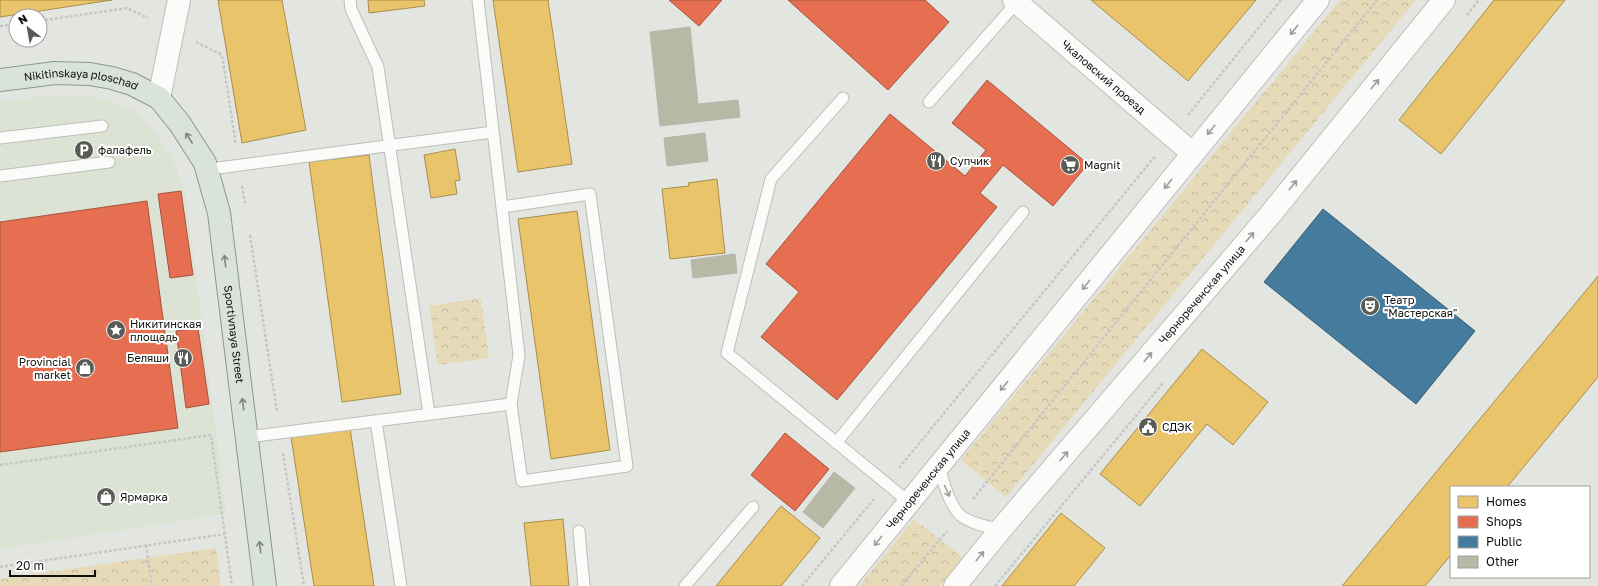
<svg xmlns="http://www.w3.org/2000/svg" width="1598" height="586" font-family="'Golos Text',sans-serif">
<style>
.built{fill:#dce3d4}
.park{fill:url(#park-crowns)}
.homes{fill:#e9c46a;stroke:#a78e4e}
.shops{fill:#e76f51;stroke:#a6533c}
.public{fill:#457b9d;stroke:#345b72}
.building{fill:#b8b9a5;stroke:#b4b5b0}
.lines{fill:none;stroke-linecap:round;stroke-linejoin:round}
.lane-casing{stroke:#bbbeb9;stroke-width:13}
.street-casing{stroke:#bbbeb9;stroke-width:24}
.primary-casing{stroke:#8a998c;stroke-width:24}
.path{stroke:#c6c7c5;stroke-width:2.5;stroke-dasharray:3 2;stroke-linecap:butt}
.lane{stroke:#fbfbfa;stroke-width:11}
.street{stroke:#fbfbfa;stroke-width:22}
.primary{stroke:#dae2dc;stroke-width:22}
.oneway{stroke:#9c9d9b}
.oneway2{stroke:#7e847e}
.labels{text-anchor:middle;stroke-width:4;stroke-linejoin:round;paint-order:stroke}
.street-label{font-size:11px;fill:#0e110c;stroke:#fff}
.poi-label{font-size:11px;fill:#0e110c;stroke:#fff;text-anchor:start}
</style>
<defs>
<pattern id="park-crowns" width="20" height="18" patternUnits="userSpaceOnUse"><rect width="20" height="18" fill="#e6dab9"/><path d="M2 6a3 3 0 1 1 6 0M12 15a3 3 0 1 1 6 0" fill="none" stroke="#c4ba9e"/></pattern>
</defs>
<rect width="100%" height="100%" fill="#e3e6e0"/>
<path class="built" d="M50 95 91 96 116 103 138 112 162 142 173 159 186 196 226 514 0 549V102Z"/>
<path class="park" d="M1340 0H1416L1006 497 961 460Z
M481 298 489 358 438 365 429 306Z
M914 519 963 558 940 586H859Z
M216 548 221 586H0V579Z"/>
<path class="homes" d="M0 0H112L0 17Z
M218 0H282L306 130 242 143Z
M368 0H424L425 6 369 13Z
M493 0H548L572 164 518 172Z
M1091 0H1256L1188 81Z
M1494 0H1565L1441 154 1399 120Z
M455 149 460 180 455 181 457 194 431 198 424 155Z
M369 155 401 394 342 402 309 162Z
M717 179 725 253 670 259 662 189 689 186 688 183Z
M577 211 610 450 551 459 518 219Z
M1598 276V377L1507 487H1451V555L1425 586H1342Z
M1202 349 1268 402 1233 445 1207 424 1140 506 1100 474Z
M350 428 374 586H314L291 437Z
M781 506 820 538 781 586H716Z
M1061 513 1105 548 1074 586H1002Z
M563 519 569 586H531L524 523Z"/>
<path class="shops" d="M669 0H722L699 26Z
M788 0H925L949 22 888 90Z
M987 80 1088 164 1053 206 1003 165 980 193 997 207 837 400 761 337 799 292 766 264 890 114 965 176 986 150 952 123Z
M181 191 193 275 170 278 158 194Z
M147 201 178 428 0 452V222Z
M198 328 209 404 186 408 176 331Z
M785 433 829 469 795 511 751 475Z"/>
<path class="public" d="M1323 209 1475 331 1416 404 1264 282Z"/>
<path class="building" d="M690 27 698 104 738 100 740 117 660 126 650 32Z
M705 133 708 161 667 166 664 138Z
M735 254 737 273 693 278 691 260Z
M834 472 855 488 823 528 803 512Z"/>
<g class="lines">
<defs>
<path id="lane" d="M350 0 351 9 378 67 429 414
M478 0 519 355 511 404 522 481 627 466 590 194 502 207
M843 98 771 179 727 353 909 502
M929 102 1017 2
M0 138 102 126
M203 170 493 132
M0 176 109 162
M376 421 401 586
M247 437 511 404
M836 443 1023 212
M939 466C943 481 949 504 960 515 971 524 988 527 1001 529
M579 531 584 586
M685 586 753 507"/>
<g id="street">
<path id="s1" d="M1014 0 1192 153"/>
<path d="M159 98 179 0"/>
<path id="s2" d="M841 586 1318 0"/>
<path id="s3" d="M955 586 1001 529 1269 216 1444 0"/>
</g>
<g id="primary">
<path id="s4" d="M0 80 55 73 90 74 112 78 132 84 159 98 180 124 205 163 219 213 265 586"/>
</g>
</defs>
<use href="#lane" class="lane-casing"/>
<use href="#street" class="street-casing"/>
<use href="#primary" class="primary-casing"/>
<path class="path" d="M1467 15 1479 0
M40 21 127 8 148 18
M0 26 16 24
M196 42 222 55 236 145
M1188 115 1281 0
M242 186 245 203
M250 235 277 412
M283 453 304 586
M0 465 211 435 232 586
M899 468 1156 155
M973 499 1377 0
M146 545 152 586
M0 567 225 534
M802 586 874 499
M901 586 947 531
M995 586 1163 383"/>
<use href="#lane" class="lane"/>
<use href="#street" class="street"/>
<use href="#primary" class="primary"/>
</g>
<defs><path id="oneway-shaft" d="M-6 0H5M1.5-3L5.5 0L1.5 3" fill="none" stroke-width="1.6" stroke-linecap="round" stroke-linejoin="round"/></defs>
<g class="oneway">
<use href="#oneway-shaft" transform="translate(1294 30) rotate(129)"/>
<use href="#oneway-shaft" transform="translate(1375 84) rotate(-51)"/>
<use href="#oneway-shaft" transform="translate(1211 130) rotate(129)"/>
<use href="#oneway-shaft" transform="translate(1168 184) rotate(129)"/>
<use href="#oneway-shaft" transform="translate(1293 185) rotate(-51)"/>
<use href="#oneway-shaft" transform="translate(1250 237) rotate(-49)"/>
<use href="#oneway-shaft" transform="translate(1086 285) rotate(129)"/>
<use href="#oneway-shaft" transform="translate(1148 357) rotate(-50)"/>
<use href="#oneway-shaft" transform="translate(1004 386) rotate(129)"/>
<use href="#oneway-shaft" transform="translate(1064 456) rotate(-50)"/>
<use href="#oneway-shaft" transform="translate(947 491) rotate(66)"/>
<use href="#oneway-shaft" transform="translate(878 541) rotate(129)"/>
<use href="#oneway-shaft" transform="translate(980 556) rotate(-51)"/>
</g>
<g class="oneway2">
<use href="#oneway-shaft" transform="translate(189 138) rotate(-122)"/>
<use href="#oneway-shaft" transform="translate(225 261) rotate(-97)"/>
<use href="#oneway-shaft" transform="translate(243 404) rotate(-97)"/>
<use href="#oneway-shaft" transform="translate(260 547) rotate(-97)"/>
</g>
<defs>
<symbol id="parking-disc" viewBox="-11 -11 22 22"><circle r="9.5" fill="#595c56" stroke="#fff"/><path d="M-3.5-5.5H1a3.5 3.5 0 0 1 0 7H-1V5.5H-3.5ZM-1-3.4V-.6H.8a1.4 1.4 0 0 0 0-2.8Z" fill="#fff"/></symbol>
<symbol id="restaurant-disc" viewBox="-11 -11 22 22"><circle r="9.5" fill="#595c56" stroke="#fff"/><path d="M-5-6h1v4h1v-4h1v4h1v-4h1v5L-1.5 .5V6h-2V.5L-5-1ZM5-6V6H3V1.5H1.5Q1.5-4 5-6Z" fill="#fff"/></symbol>
<symbol id="supermarket-disc" viewBox="-11 -11 22 22"><circle r="9.5" fill="#595c56" stroke="#fff"/><path d="M-6-5.5h2.5l.6 2H6L4.5 2H-2.5L-4.4-4H-6ZM-1.5 3.2a1.3 1.3 0 1 0 .1 0ZM3 3.2a1.3 1.3 0 1 0 .1 0Z" fill="#fff"/></symbol>
<symbol id="theatre-disc" viewBox="-11 -11 22 22"><circle r="9.5" fill="#595c56" stroke="#fff"/><path d="M-5-5.5Q0-4 5-5.5V0Q5 5 0 6Q-5 5-5 0ZM-3.3-2.5H-1v1.5H-3.3ZM1-2.5H3.3v1.5H1ZM-2.8 1Q0 5.5 2.8 1Z" fill="#fff"/></symbol>
<symbol id="sight-disc" viewBox="-11 -11 22 22"><circle r="9.5" fill="#595c56" stroke="#fff"/><path d="M0-6L1.8-2.2L6-1.7L2.9 1.2L3.7 5.4L0 3.3L-3.7 5.4L-2.9 1.2L-6-1.7L-1.8-2.2Z" fill="#fff"/></symbol>
<symbol id="shop-disc" viewBox="-11 -11 22 22"><circle r="9.5" fill="#595c56" stroke="#fff"/><path d="M-5-2.5h2.3a2.7 3.5 0 0 1 5.4 0H5L5.5 6h-11ZM-1.5-2.5h3a1.5 2.3 0 0 0-3 0Z" fill="#fff"/></symbol>
<symbol id="civic-disc" viewBox="-11 -11 22 22"><circle r="9.5" fill="#595c56" stroke="#fff"/><path d="M-.6-6.5H3V-4.5H.6V-3L4-1V1h2V6H-6V1h2V-1L-.6-3ZM-1.2 2.5V6h2.4V2.5Z" fill="#fff"/></symbol>
</defs>
<g fill-rule="evenodd">
<use href="#parking-disc" x="73" y="139" width="22" height="22"/>
<use href="#restaurant-disc" x="925" y="150" width="22" height="22"/>
<use href="#supermarket-disc" x="1059" y="154" width="22" height="22"/>
<use href="#theatre-disc" x="1359" y="295" width="22" height="22"/>
<use href="#sight-disc" x="105" y="319" width="22" height="22"/>
<use href="#restaurant-disc" x="172" y="347" width="22" height="22"/>
<use href="#shop-disc" x="74" y="357" width="22" height="22"/>
<use href="#civic-disc" x="1137" y="416" width="22" height="22"/>
<use href="#shop-disc" x="95" y="486" width="22" height="22"/>
</g>
<g class="labels">
<g class="street-label">
<text dy="4" stroke="none"><textPath href="#s1" startOffset="118">Чкаловский проезд</textPath></text>
<text dy="4" stroke="none"><textPath href="#s4" startOffset="82">Nikitinskaya ploschad</textPath></text>
<text dy="4" stroke="none"><textPath href="#s3" startOffset="382">Чернореченская улица</textPath></text>
<text dy="4" stroke="none"><textPath href="#s4" startOffset="418">Sportivnaya Street</textPath></text>
<text dy="4" stroke="none"><textPath href="#s2" startOffset="138">Чернореченская улица</textPath></text>
</g>
<g class="poi-label">
<text x="98" y="154">фалафель</text>
<text x="950" y="165">Супчик</text>
<text x="1084" y="169">Magnit</text>
<text x="1384" y="304">Театр<tspan x="1384" dy="13">"Мастерская"</tspan></text>
<text x="130" y="328">Никитинская<tspan x="130" dy="13">площадь</tspan></text>
<text x="169" y="362" text-anchor="end">Беляши</text>
<text x="71" y="366" text-anchor="end">Provincial<tspan x="71" dy="13">market</tspan></text>
<text x="1162" y="431">СДЭК</text>
<text x="120" y="501">Ярмарка</text>
</g>
</g>
<rect x="1450" y="486" width="140" height="92" fill="#ffffff" stroke="#9fa09e"/>
<rect x="1458" y="496" width="20" height="12" fill="#e9c46a" stroke="#9fa09e"/>
<text x="1486" y="506" font-size="12" fill="#0e110c">Homes</text>
<rect x="1458" y="516" width="20" height="12" fill="#e76f51" stroke="#9fa09e"/>
<text x="1486" y="526" font-size="12" fill="#0e110c">Shops</text>
<rect x="1458" y="536" width="20" height="12" fill="#457b9d" stroke="#9fa09e"/>
<text x="1486" y="546" font-size="12" fill="#0e110c">Public</text>
<rect x="1458" y="556" width="20" height="12" fill="#b8b9a5" stroke="#9fa09e"/>
<text x="1486" y="566" font-size="12" fill="#0e110c">Other</text>
<g transform="translate(28 28) rotate(329)"><circle r="19" fill="#ffffff" stroke="#9fa09e"/>
<path d="M0-3L7 15L0 10L-7 15Z" fill="#595c56"/>
<text y="-6" font-size="11" font-weight="bold" text-anchor="middle" fill="#0e110c">N</text>
</g>
<path d="M10 570v6h85v-6" fill="none" stroke="#0e110c" stroke-width="2"/>
<text x="16" y="570" font-size="12" fill="#0e110c" stroke="#ffffff" stroke-width="3" paint-order="stroke">20 m</text>
</svg>
